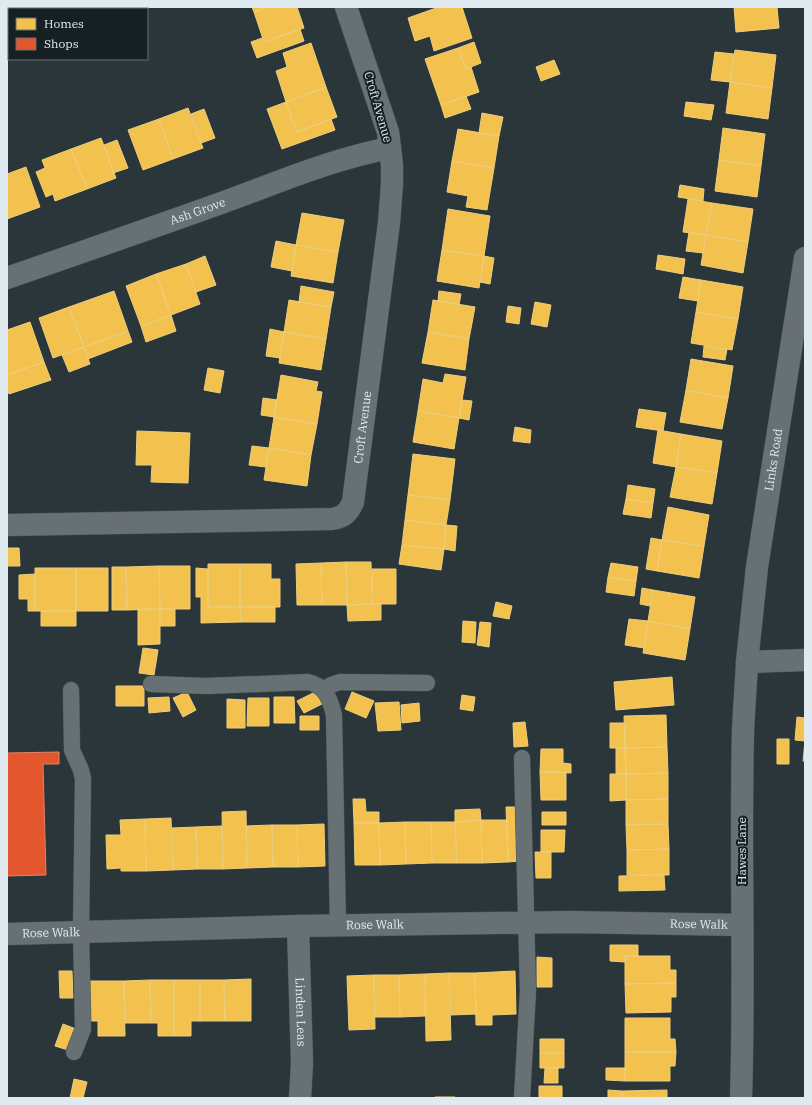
<svg xmlns="http://www.w3.org/2000/svg" width="812" height="1105" font-family="'IBM Plex Serif',serif">
<style>
.homes{fill:#f2c14e;stroke:#ecce7f}
.shops{fill:#e4572e;stroke:#e28368}
.lines{fill:none;stroke-linecap:round;stroke-linejoin:round}
.service-casing{stroke:#495356;stroke-width:17}
.minor-casing{stroke:#495356;stroke-width:23}
.service{stroke:#677073;stroke-width:16}
.minor{stroke:#677073;stroke-width:22}
.labels{text-anchor:middle;stroke-width:4;stroke-linejoin:round;paint-order:stroke}
.street-label{font-size:12px;fill:#dfebf0;stroke:#161f22}
</style>
<rect width="100%" height="100%" fill="#2b363a"/>
<path class="homes" d="M7 7H26L27 9H9V25H7Z
M26 7H58L52 9H27Z
M58 7H72L73 9H52Z
M252 7H269L254 12Z
M269 7H297L304 28 264 42 254 12Z
M439 7H462L472 38 434 51 430 36 415 41 408 18Z
M734 7H777L779 28 736 32Z
M300 29 304 41 257 58 251 42 262 38 264 42Z
M474 42 481 63 466 69 458 48Z
M311 43 326 87 286 102 276 71 287 67 283 53Z
M458 48 466 69 471 67 479 92 441 105 425 59Z
M735 50 776 55 772 88 730 82Z
M715 52 734 54 730 82 711 80Z
M554 60 560 74 541 81 536 67Z
M730 82 772 88 768 119 726 113Z
M326 87 337 117 297 132 286 102Z
M466 96 471 109 445 118 441 105Z
M286 102 297 132 331 119 335 130 282 149 267 109Z
M686 102 714 105 711 120 684 116Z
M188 108 203 148 173 159 159 119Z
M204 109 215 138 201 143 191 114Z
M482 113 503 117 499 136 479 133Z
M159 119 173 159 143 170 128 130Z
M723 128 765 134 761 166 719 160Z
M458 129 499 136 494 168 452 161Z
M101 138 116 178 87 189 71 149Z
M117 140 128 168 113 173 104 145Z
M71 149 87 189 55 201 53 194 46 197 36 172 45 168 42 160Z
M719 160 761 166 757 197 715 191Z
M452 161 494 168 487 210 466 207 468 196 447 192Z
M26 167 40 207 7 219V174Z
M680 185 704 189 703 201 678 197Z
M688 199 712 203 706 235 683 232Z
M712 203 753 209 748 242 706 235Z
M448 209 490 216 484 256 442 250Z
M302 213 344 220 338 252 296 245Z
M689 232 706 235 703 253 686 251Z
M706 235 748 242 743 273 701 265Z
M276 241 296 245 292 271 271 267Z
M296 245 338 252 333 283 291 276Z
M442 250 484 256 479 288 437 281Z
M658 255 685 259 683 274 656 269Z
M205 256 216 285 196 292 186 264Z
M484 256 494 258 490 284 480 282Z
M186 264 200 304 171 315 156 274Z
M156 274 171 315 141 326 126 286Z
M683 277 701 280 698 301 679 298Z
M701 280 743 287 738 319 696 312Z
M301 286 334 292 331 307 299 302Z
M114 291 128 331 84 347 69 307Z
M439 291 461 294 459 305 438 301Z
M289 300 331 307 326 339 284 332Z
M433 300 475 307 469 339 428 332Z
M535 302 551 305 547 327 531 324Z
M508 306 521 308 519 324 506 322Z
M69 307 84 347 53 358 39 318Z
M696 312 738 319 732 350 691 343Z
M171 315 176 331 146 342 141 326Z
M30 322 44 362 7 375V330Z
M270 329 284 332 280 358 266 356Z
M128 331 132 342 88 359 84 347Z
M284 332 326 339 321 370 279 363Z
M428 332 469 339 465 370 422 363Z
M704 346 727 349 725 360 703 357Z
M84 347 90 364 69 372 62 355Z
M691 359 733 366 728 398 686 390Z
M44 362 51 380 9 394 7 387V375Z
M208 368 224 371 220 393 204 390Z
M445 374 466 377 459 418 418 411 423 379 443 383Z
M281 375 318 382 316 391 322 392 317 424 274 417Z
M686 390 728 398 722 429 680 422Z
M263 398 277 400 274 417 261 415Z
M462 400 472 401 469 420 459 418Z
M639 409 666 413 663 431 636 427Z
M418 411 459 418 454 449 413 442Z
M274 417 317 424 311 455 269 448Z
M515 427 531 430 530 443 513 441Z
M658 430 681 434 676 467 653 463Z
M137 431 190 433 188 483 151 482 152 465H136Z
M681 434 722 441 717 473 676 467Z
M252 446 269 448 266 467 249 465Z
M269 448 311 455 307 486 264 480Z
M413 454 455 459 450 500 408 495Z
M676 467 717 473 712 504 670 497Z
M628 485 655 489 653 503 626 499Z
M408 495 450 500 446 525 405 520Z
M626 499 653 503 651 518 623 514Z
M668 507 709 515 704 546 662 540Z
M405 520 446 525 444 549 402 545Z
M446 525 457 526 455 551 444 549Z
M651 538 662 540 657 571 646 569Z
M662 540 704 546 699 578 657 571Z
M402 545 444 549 441 570 399 564Z
M7 548H19L20 566H7Z
M346 562H371L372 604 347 605Z
M346 562 347 605H322L321 563Z
M321 563 322 605H297L296 564Z
M611 563 638 567 636 581 608 577Z
M208 564H240V607H208Z
M240 564H271V579H280V607H240Z
M159 566H190V609H160Z
M159 566 160 609 127 610 126 567Z
M112 567H126L127 610H112Z
M35 568H76V611H35Z
M76 568H108V611H76Z
M196 568 208 569V607H240L241 622 201 623V597H196Z
M372 569H396V604H372Z
M35 574V611H28V599H19V575Z
M608 577 636 581 634 596 606 592Z
M642 588 653 590 650 606 640 604Z
M653 590 695 597 690 629 648 621Z
M496 602 512 606 509 619 493 616Z
M372 604H381V620L348 621 347 605Z
M240 607H275V622H241Z
M138 609H160V644L138 645Z
M160 609H175V626H159Z
M41 611H76V626H41Z
M629 619 648 621 644 648 625 645Z
M463 621 476 622 475 643 462 642Z
M648 621 690 629 685 660 643 653Z
M480 622 491 623 489 647 477 645Z
M143 648 158 650 154 675 139 673Z
M672 677 674 705 616 710 614 682Z
M116 686H144V706H116Z
M317 691 324 703 304 713 297 701Z
M187 692 196 710 183 717 173 698Z
M352 692 374 701 366 718 345 709Z
M462 695 475 697 473 711 460 709Z
M169 697 170 711 149 713 148 698Z
M274 697H294L295 723H274Z
M248 698H269V726H247Z
M227 699 245 700V728H227Z
M399 702 401 730 378 731 375 703Z
M419 703 420 721 402 723 401 705Z
M666 715 667 747 625 748 624 716Z
M300 716H319V730H300Z
M797 717 805 718V741L795 740Z
M525 722 528 746 514 747 513 723Z
M610 723H625V748H610Z
M777 739H789V764H777Z
M805 741V761H803Z
M667 747 668 773 626 774 625 748Z
M616 748H625L626 774H616Z
M541 749H563V763L571 764V773L540 772Z
M540 772H566V800H541Z
M668 773V799L626 800V774Z
M610 774H626V800L610 801Z
M353 799H365L366 812H379V823H354Z
M668 799V824L626 825V800Z
M506 807H518L520 861 508 862Z
M480 809 481 820 455 822V810Z
M246 811 247 868 223 869 222 812Z
M542 812H566V825H542Z
M171 818 173 870 146 871 145 819Z
M145 819 146 871H121V868L107 869 106 835H121L120 820Z
M481 820 482 863H457L455 822Z
M481 820H507L508 862 482 863Z
M405 822 406 864 380 865 379 823Z
M405 822H431L432 863 406 864Z
M431 822H455L457 863H432Z
M354 823H379L380 865H355Z
M324 824 325 866 298 867 297 825Z
M668 824 669 849 627 850 626 825Z
M272 825H297L298 867H273Z
M272 825 273 867 247 868 246 826Z
M222 826 223 869H197L196 827Z
M196 827 197 869 173 870 172 828Z
M541 830H565L564 852H541Z
M669 849V875H627V850Z
M535 852H551V878H536Z
M664 875 665 890 619 891V876Z
M610 945H638V956H625V962L610 961Z
M625 956H670V970H676V983L625 984Z
M537 957 552 958V987H537Z
M59 971H72L73 998H60Z
M515 971 516 1014 492 1015V1025H476L475 973Z
M449 973 451 1040 426 1041 425 974Z
M449 973H475L476 1014 451 1015Z
M425 974V1016L400 1017 399 975Z
M374 975 375 1029 349 1030 347 976Z
M374 975H399L400 1017H375Z
M251 979V1021H225L224 980Z
M150 980H174V1036H158V1023H151Z
M150 980 151 1023H125L124 981Z
M174 980H200V1021H191V1036H174Z
M200 980H224L225 1021H200Z
M86 981H124L125 1036H98V1021H87Z
M676 983V997H671V1012L626 1013 625 984Z
M625 1018H670V1039H675L676 1052H625Z
M63 1024 76 1029 68 1050 55 1046Z
M540 1039H564V1053H540Z
M625 1052H676L675 1066H670V1081H625Z
M540 1053H564V1068H540Z
M545 1068H558V1083H544Z
M606 1068H625V1081L606 1080Z
M74 1079 87 1082 83 1098H70Z
M539 1086H562V1098H539Z
M608 1090 622 1091V1098H608Z
M667 1090V1098H622V1091Z
M435 1097H455V1098H435Z"/>
<path class="shops" d="M59 752V764H43L46 875 7 876V753Z"/>
<g class="lines">
<defs>
<path id="service" d="M151 684 207 686 308 682C326 686 330 699 334 715L338 926
M71 690 72 750 81 770 83 779 81 931 83 1029 74 1052
M324 690 331 685 340 682 427 683
M522 1098 528 991 522 758"/>
<g id="minor">
<path id="s1" d="M7 278C79 253 152 228 224 202 279 182 332 159 390 148"/>
<path id="s2" d="M7 525 332 519C344 517 348 513 353 502L389 223 392 184V165L388 132 346 7"/>
<path id="s3" d="M747 662 757 567 805 258"/>
<path id="s4" d="M298 926 302 1063 300 1098"/>
<path id="s5" d="M7 934 298 926 569 922 742 925"/>
<path d="M741 1098C745 976 740 853 743 731 744 708 746 685 747 662L805 660"/>
</g>
</defs>
<use href="#service" class="service-casing"/>
<use href="#minor" class="minor-casing"/>
<use href="#service" class="service"/>
<use href="#minor" class="minor"/>
</g>
<g class="labels">
<g class="street-label">
<text transform="translate(378 107) rotate(74)" y="4">Croft Avenue</text>
<text dy="4" stroke="none"><textPath href="#s1" startOffset="202">Ash Grove</textPath></text>
<text dy="4" stroke="none"><textPath href="#s2" startOffset="429">Croft Avenue</textPath></text>
<text dy="4" stroke="none"><textPath href="#s3" startOffset="204">Links Road</textPath></text>
<text transform="translate(742 851) rotate(-90)" y="4">Hawes Lane</text>
<text dy="4" stroke="none"><textPath href="#s5" startOffset="692">Rose Walk</textPath></text>
<text dy="4" stroke="none"><textPath href="#s5" startOffset="368">Rose Walk</textPath></text>
<text dy="4" stroke="none"><textPath href="#s5" startOffset="44">Rose Walk</textPath></text>
<text dy="4" stroke="none"><textPath href="#s4" startOffset="86">Linden Leas</textPath></text>
</g>
</g>
<rect width="812" height="1105" fill="none" stroke="#dfebf0" stroke-width="16"/>
<rect x="8" y="8" width="140" height="52" fill="#161f22" stroke="#667174"/>
<rect x="16" y="18" width="20" height="12" fill="#f2c14e" stroke="#667174"/>
<text x="44" y="28" font-size="12" fill="#dfebf0">Homes</text>
<rect x="16" y="38" width="20" height="12" fill="#e4572e" stroke="#667174"/>
<text x="44" y="48" font-size="12" fill="#dfebf0">Shops</text>
</svg>
